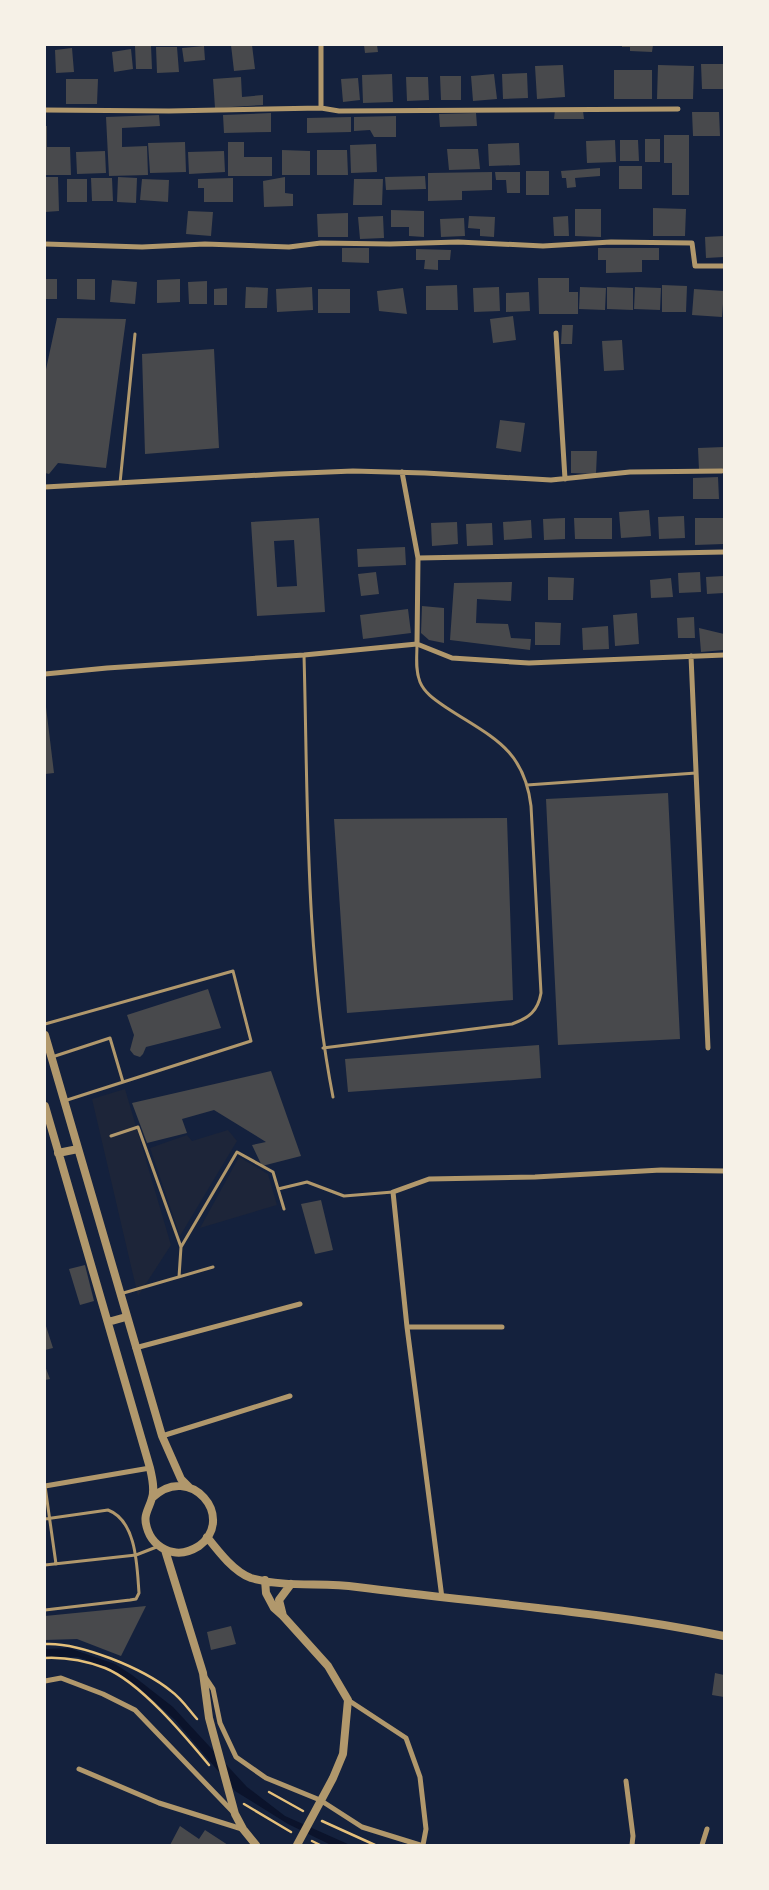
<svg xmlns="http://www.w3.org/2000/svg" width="769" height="1890" font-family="Arial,sans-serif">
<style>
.green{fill:#1d2539}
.water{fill:#0b132b}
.building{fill:#48494c;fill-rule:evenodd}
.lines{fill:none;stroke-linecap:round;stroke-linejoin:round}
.path{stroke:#e5c07b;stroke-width:2.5}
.service{stroke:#b1986c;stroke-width:3}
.minor{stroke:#b1986c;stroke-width:5}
.tertiary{stroke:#b1986c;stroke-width:8}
</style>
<rect width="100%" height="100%" fill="#14213d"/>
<path class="green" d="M125 1089 171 1245 138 1296 92 1099Z
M228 1130 237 1141 180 1236 150 1148 187 1135 192 1141Z
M239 1157 268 1174 277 1205 200 1228Z"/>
<path class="water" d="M69 1648 115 1664 132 1675 173 1707 247 1787 285 1816 350 1845H331L288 1824 235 1791 175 1720 136 1685 109 1668 78 1657H45V1649Z"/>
<path class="building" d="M151 45 152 69H136L135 46Z
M231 45H252L255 69 234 71Z
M364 45H377L378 52 365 53Z
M622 45H653L652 52 630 51V47H622Z
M204 46 205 60 184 62 182 48Z
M156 47H177L179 72 157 73Z
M72 48 74 72 56 73 55 50Z
M131 49 133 69 114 72 112 52Z
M701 64H724V89H702Z
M563 65 565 97 537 99 535 66Z
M658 65 694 66 693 99H657Z
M614 70H652V99H614Z
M527 73 528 98 503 99 502 74Z
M392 74 393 102 363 103 362 75Z
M494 74 497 99 473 101 471 76Z
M440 76H461V100H441Z
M241 77 242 97 263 95V105L215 108 213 79Z
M406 77H428L429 100 407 101Z
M358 78 360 100 343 102 341 79Z
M66 79H98L97 104H66Z
M555 110 583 111 584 119H554Z
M692 112H719L720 136H693Z
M271 113V132L224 133 223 115Z
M476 113 477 126 440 127 439 114Z
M159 115 160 126 122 128V147L147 146 148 175 109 176 106 117Z
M396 116V137H374L370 130 354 131V117Z
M351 117V132L307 133V118Z
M45 126H47V147H70L71 175H45Z
M664 135H689V195H672V163H664Z
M645 139H660V162H645Z
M615 140 616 162 587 163 586 141Z
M620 140H638L639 161H620Z
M185 142 186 172 150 173 148 143Z
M228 142H244V157H272V176H228Z
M519 143 520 165 489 166 488 144Z
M376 144 377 172 351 173 350 145Z
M447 149H478L480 169 449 170Z
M282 150 310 151V175H282Z
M317 150H347L348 175H317Z
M105 151 106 173 77 174 76 152Z
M224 151 225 172 189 174 188 152Z
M619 166H642V189H619Z
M600 168V176L575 178 576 187 567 188 566 178H562L561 171Z
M526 171H549V195H526Z
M492 172V190L462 191V200L428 201V173Z
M495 172H520V193H507L506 180H496Z
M425 176 426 189 386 190 385 177Z
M45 177H58L59 211 45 212Z
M118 177 137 178 136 203 117 202Z
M285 177V193L293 194V206L264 207 263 181Z
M91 178H112L113 201H92Z
M233 178V202H204V188H198V179Z
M67 179H87V202H67Z
M142 179 169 180 168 202 140 200Z
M354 179H383L382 205H353Z
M653 208 686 209 685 236H653Z
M575 209H601V237L575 236Z
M391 210 424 211V237L409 236V227H391Z
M188 211 213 212 211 236 186 234Z
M348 213V237H318L317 214Z
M383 216 384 238 360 239 358 217Z
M469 216 495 217 494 237 480 236V229L468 228Z
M568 216 569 236H554L553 217Z
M464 218 465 236 441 237 440 219Z
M724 236V257L706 258 705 237Z
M342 248H369V263L342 262Z
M598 248H659V260H642V272L606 273V260H598Z
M416 249 451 250 450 260H438V270L424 269 425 260H416Z
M538 278H569V292H578V314H539Z
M45 279H57V299H45Z
M77 279H95V300L77 299Z
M180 279V302L157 303V280Z
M112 280 137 282 135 304 110 302Z
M207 281V304H189L188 282Z
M457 285 458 310H426V286Z
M662 285 687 286 686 312H662Z
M246 287 268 288 267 308H245Z
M312 287 313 310 277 312 276 289Z
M499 287 500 311 474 312 473 288Z
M580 287 606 288 605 310 579 309Z
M607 287 633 288V310L607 309Z
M635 287 661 288 660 310 634 309Z
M227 288V305H214V289Z
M403 288 407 314 379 311 377 291Z
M318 289H350V313H318Z
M694 289 724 291 722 317 692 315Z
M529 292 530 311 506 312V293Z
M513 316 516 340 493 343 490 319Z
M57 318 126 319 106 468 58 463 49 474 45 473V374Z
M562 325H573L572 344H561Z
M622 340 624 370 604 371 602 341Z
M214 349 219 448 145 454 142 354Z
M500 420 525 423 521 452 496 448Z
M724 447V469L699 470 698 448Z
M571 451H597L596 474 571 473Z
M718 477 719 499H693V478Z
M649 510 651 536 621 538 619 512Z
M684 516 685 538 659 539 658 517Z
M319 518 325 612 257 616 251 522ZM294 540 297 586 277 587 274 541Z
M565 518V539L544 540 543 519Z
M574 518H612V539H575Z
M695 518H724V544L695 545Z
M531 520 532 538 504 540 503 522Z
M457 522 458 544 432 546 431 523Z
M492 523 493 545 467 546 466 524Z
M405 547 406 565 358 567 357 549Z
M376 572 379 594 361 596 358 574Z
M700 572 701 592 679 593 678 573Z
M724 576V593L707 594 706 577Z
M548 577 574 578 573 600H548Z
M671 578 673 597 651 598 650 580Z
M512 582 511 601 477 599 476 623 508 624 511 638 531 639 530 650 450 640 454 583Z
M422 606 444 608V643L429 640 421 633Z
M408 609 411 633 363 639 360 615Z
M637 613 639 644 615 646 613 615Z
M694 617 695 638H678L677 618Z
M535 622 561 623 560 645H535Z
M608 626 609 649 583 650 582 628Z
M699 628 724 634V650L701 652Z
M45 707H46L54 773 45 774Z
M668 793 680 1039 558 1045 546 799Z
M507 818 513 1000 347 1013 334 819Z
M208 989 221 1028 146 1047 143 1054 140 1057 134 1055 130 1050 134 1035 127 1015Z
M539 1045 541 1078 348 1092 345 1059Z
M271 1071 301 1156 262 1166 252 1145 266 1142 214 1110 182 1119 187 1133 147 1143 132 1103Z
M321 1200 333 1250 315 1254 301 1204Z
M85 1265 94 1301 80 1305 69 1269Z
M45 1323 53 1348 45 1350Z
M45 1366 50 1379 45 1380Z
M146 1606 121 1656 77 1639 45 1640V1616Z
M231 1626 236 1644 211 1650 207 1632Z
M715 1673 724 1675V1697L712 1695Z
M180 1826 199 1839 205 1830 228 1845H170Z"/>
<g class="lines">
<path class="path" d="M45 1644C80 1642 144 1669 171 1691 181 1698 189 1710 197 1719
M45 1658C65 1657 86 1661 105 1668 140 1682 185 1736 209 1765
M269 1792 303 1811
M244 1804 291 1832
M322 1821 375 1845
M312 1841 320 1845"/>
<path class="service" d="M120 483 135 334
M304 655C308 801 305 954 333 1097
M527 785 696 773
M45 1024 233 971 251 1041 64 1101
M323 1048 512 1024C529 1018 538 1011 541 993L531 806C524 748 491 737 447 708 437 701 425 694 420 682 415 670 417 656 417 644
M52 1057 110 1038 123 1082
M111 1136 138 1127 181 1247 179 1277
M278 1189 307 1182 344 1196 393 1192
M181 1247 237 1152 273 1172 284 1209
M120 1294 213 1267
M45 1486 56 1564
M45 1519 108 1510C137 1521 137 1567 139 1593L136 1599 130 1600 45 1610
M45 1565 136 1555 159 1546"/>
<path class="minor" d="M321 45V108
M45 110 169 111 321 108 339 111 678 109
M45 244 142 247 205 244 289 247 321 243 390 244 458 242 543 246 611 242 692 243 695 266H724
M556 333 565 479
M402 472 418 558 724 552
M45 487 280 474 353 471 425 473 551 480 630 472 722 471
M417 644 418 558
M691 656 708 1048
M45 674 107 668 304 655 417 644 452 658 529 663 724 655
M407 1327H502
M135 1348 300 1304
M162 1436 290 1396
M45 1486 150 1468
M442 1598 407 1327 393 1192 429 1179 535 1177 661 1170 724 1171
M205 1677 213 1689 220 1723 236 1757 266 1778 320 1800 362 1827 420 1845
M45 1681 61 1678 103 1694 135 1710 234 1813
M348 1700 406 1738 420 1777 426 1829 423 1845
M79 1769 159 1803 242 1829
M626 1781 633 1836 632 1845
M702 1845 707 1829"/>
<path class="tertiary" d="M45 1035 162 1436 181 1479 189 1487
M45 1106 150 1468C152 1477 155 1489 152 1498 148 1512 142 1515 148 1531 152 1542 162 1550 173 1552 182 1554 191 1551 199 1546 237 1518 190 1461 152 1498
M58 1153 78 1149
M108 1322 126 1317
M207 1537C218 1551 234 1572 251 1578 287 1588 321 1582 357 1587 479 1603 603 1611 724 1636
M165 1550 203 1673 209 1718 235 1814 243 1829 256 1845
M265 1580 266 1593 274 1608 283 1616 328 1666 348 1700 343 1754 333 1778 297 1845
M283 1616 279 1600 291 1584"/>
</g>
<rect width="769" height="1890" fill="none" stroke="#f6f1e7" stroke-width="92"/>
</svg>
